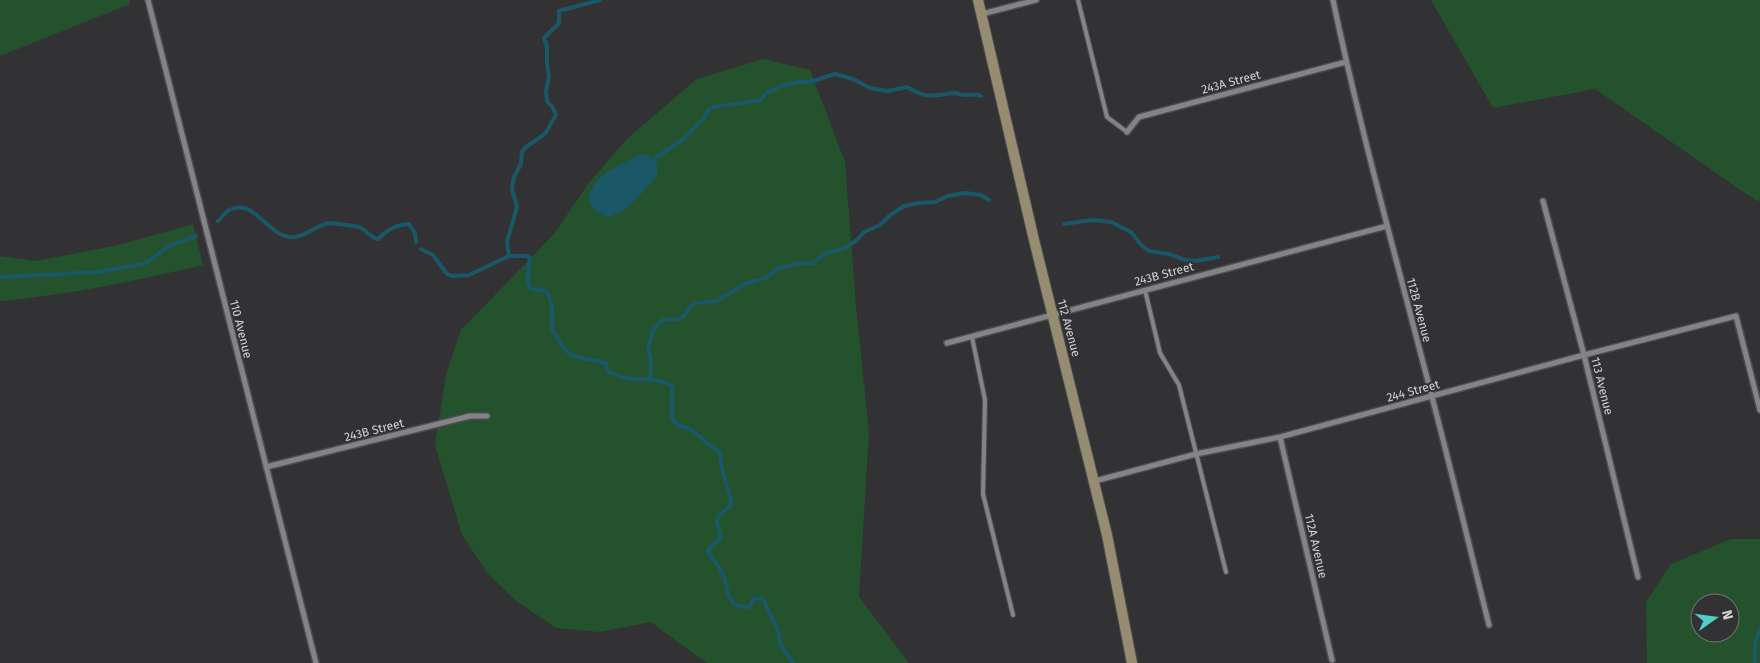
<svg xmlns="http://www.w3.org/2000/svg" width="1760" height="663" font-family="'Fira Sans',sans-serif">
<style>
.green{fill:#23522d;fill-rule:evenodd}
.water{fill:#1a5767}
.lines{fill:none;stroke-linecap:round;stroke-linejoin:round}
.stream{stroke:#1a5767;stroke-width:4}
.lane-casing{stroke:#4e4e51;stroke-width:6}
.street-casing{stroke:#4e4e51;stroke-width:8}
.secondary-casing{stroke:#4e4e51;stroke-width:12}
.lane{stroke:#848487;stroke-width:4}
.street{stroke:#848487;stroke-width:5}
.secondary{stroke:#968c71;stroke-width:10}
.labels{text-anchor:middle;stroke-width:4;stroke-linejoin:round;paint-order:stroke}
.street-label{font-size:12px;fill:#d3d3d5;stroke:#323235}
</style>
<rect width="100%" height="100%" fill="#323235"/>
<path class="green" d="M0 0H129L130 4 0 56Z
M1431 0H1760V201L1755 200 1595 89 1493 108Z
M763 59 810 70 845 162 856 306 869 432 859 597 909 663H708L694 654 651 622 599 632 556 628 515 600 488 574 462 535 435 445 446 375 461 330 554 234 588 184 627 139 697 79Z
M193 224 203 265C135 281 69 295 0 301V256L36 261 119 245Z
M1731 539H1760V663H1647L1646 602 1671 564ZM1700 603H1730V633H1700Z"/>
<path class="water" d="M641 154C654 155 660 163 657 176 644 190 631 208 614 215 603 220 589 208 589 197 589 192 592 187 595 183 604 171 628 161 641 154Z"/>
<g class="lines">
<path class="stream" d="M654 159 686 137 696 126 704 119 707 111 713 107 761 100 766 93 781 86 798 82H810L835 74 853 79 870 88 888 91 907 87C927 99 932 96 953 93 958 93 961 95 965 95 972 95 975 94 981 96
M218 221C222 218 224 213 229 210 254 198 266 233 289 237 304 239 315 225 329 223 331 223 357 226 359 227 367 230 370 238 378 239 387 230 396 224 409 224L415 233 416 242
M1064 224 1092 220 1111 222 1131 232 1141 245 1149 251 1169 254 1185 260 1196 261 1218 257
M421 249 433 255 447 274 453 276 469 275 509 256H527L530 258 528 274V284L531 289 543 290 549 295 552 307V329L565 350 573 356 606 363 608 372C616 375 624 378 632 379 644 380 663 378 672 387V418L677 425 690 429 720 453 722 468 731 501 730 507 719 515 717 521 721 537 708 550C710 559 717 562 721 570 730 586 723 609 749 607L754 599 758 598 763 599 779 633 780 644 793 663
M509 256 507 242 517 207 512 189 514 177 521 164 522 152 526 147 545 134 556 115 553 108 547 101 546 91 549 77 547 63V46L544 38 559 23V11L600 0
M0 277 99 272 146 263 169 246 196 236
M650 380 651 362 648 347 654 328 663 320 678 319 684 316 689 308 695 303 717 301 744 284 765 278 779 268 801 263H813L826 253 845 248 857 240 864 232 880 225 889 216 904 206 919 203 935 202 948 196 965 193 981 195 989 200
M1755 663V644L1760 629"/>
<defs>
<path id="lane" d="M1078 0 1107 117 1127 132
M1145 290 1160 353 1179 385 1226 572
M972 337 985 400 983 494 1013 615"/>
<path id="street" d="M148 0 316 663
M1333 0C1361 133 1398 265 1432 397 1452 473 1470 549 1489 625
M982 14 1036 0
M1127 132 1139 117 1346 62
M1543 201 1584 355 1638 577
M947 343 1387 226
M1280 437 1332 660
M266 467 470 416H487
M1095 481 1196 454 1280 437 1584 355 1736 316 1760 410"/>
<path id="secondary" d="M978 0 1034 240 1107 535 1132 663"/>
</defs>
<use href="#lane" class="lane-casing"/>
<use href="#street" class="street-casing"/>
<use href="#secondary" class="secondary-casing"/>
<use href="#lane" class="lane"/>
<use href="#street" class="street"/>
<use href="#secondary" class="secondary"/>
</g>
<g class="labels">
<g class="street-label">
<text transform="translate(1231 82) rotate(-15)" y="4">243A Street</text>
<text transform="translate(1164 274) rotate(-15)" y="4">243B Street</text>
<text transform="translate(1419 310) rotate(75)" y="4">112B Avenue</text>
<text transform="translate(1069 328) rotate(75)" y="4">112 Avenue</text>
<text transform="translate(241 329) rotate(76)" y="4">110 Avenue</text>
<text transform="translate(1602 386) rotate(76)" y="4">113 Avenue</text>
<text transform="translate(1413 391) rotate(-15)" y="4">244 Street</text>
<text transform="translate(374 430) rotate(-14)" y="4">243B Street</text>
<text transform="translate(1316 546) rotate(77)" y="4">112A Avenue</text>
</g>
</g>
<g transform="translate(1715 618) rotate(76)"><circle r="24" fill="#323235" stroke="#727275"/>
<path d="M0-4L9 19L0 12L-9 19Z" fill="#52cdcc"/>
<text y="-8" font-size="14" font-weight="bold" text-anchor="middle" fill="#d3d3d5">N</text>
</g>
</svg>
